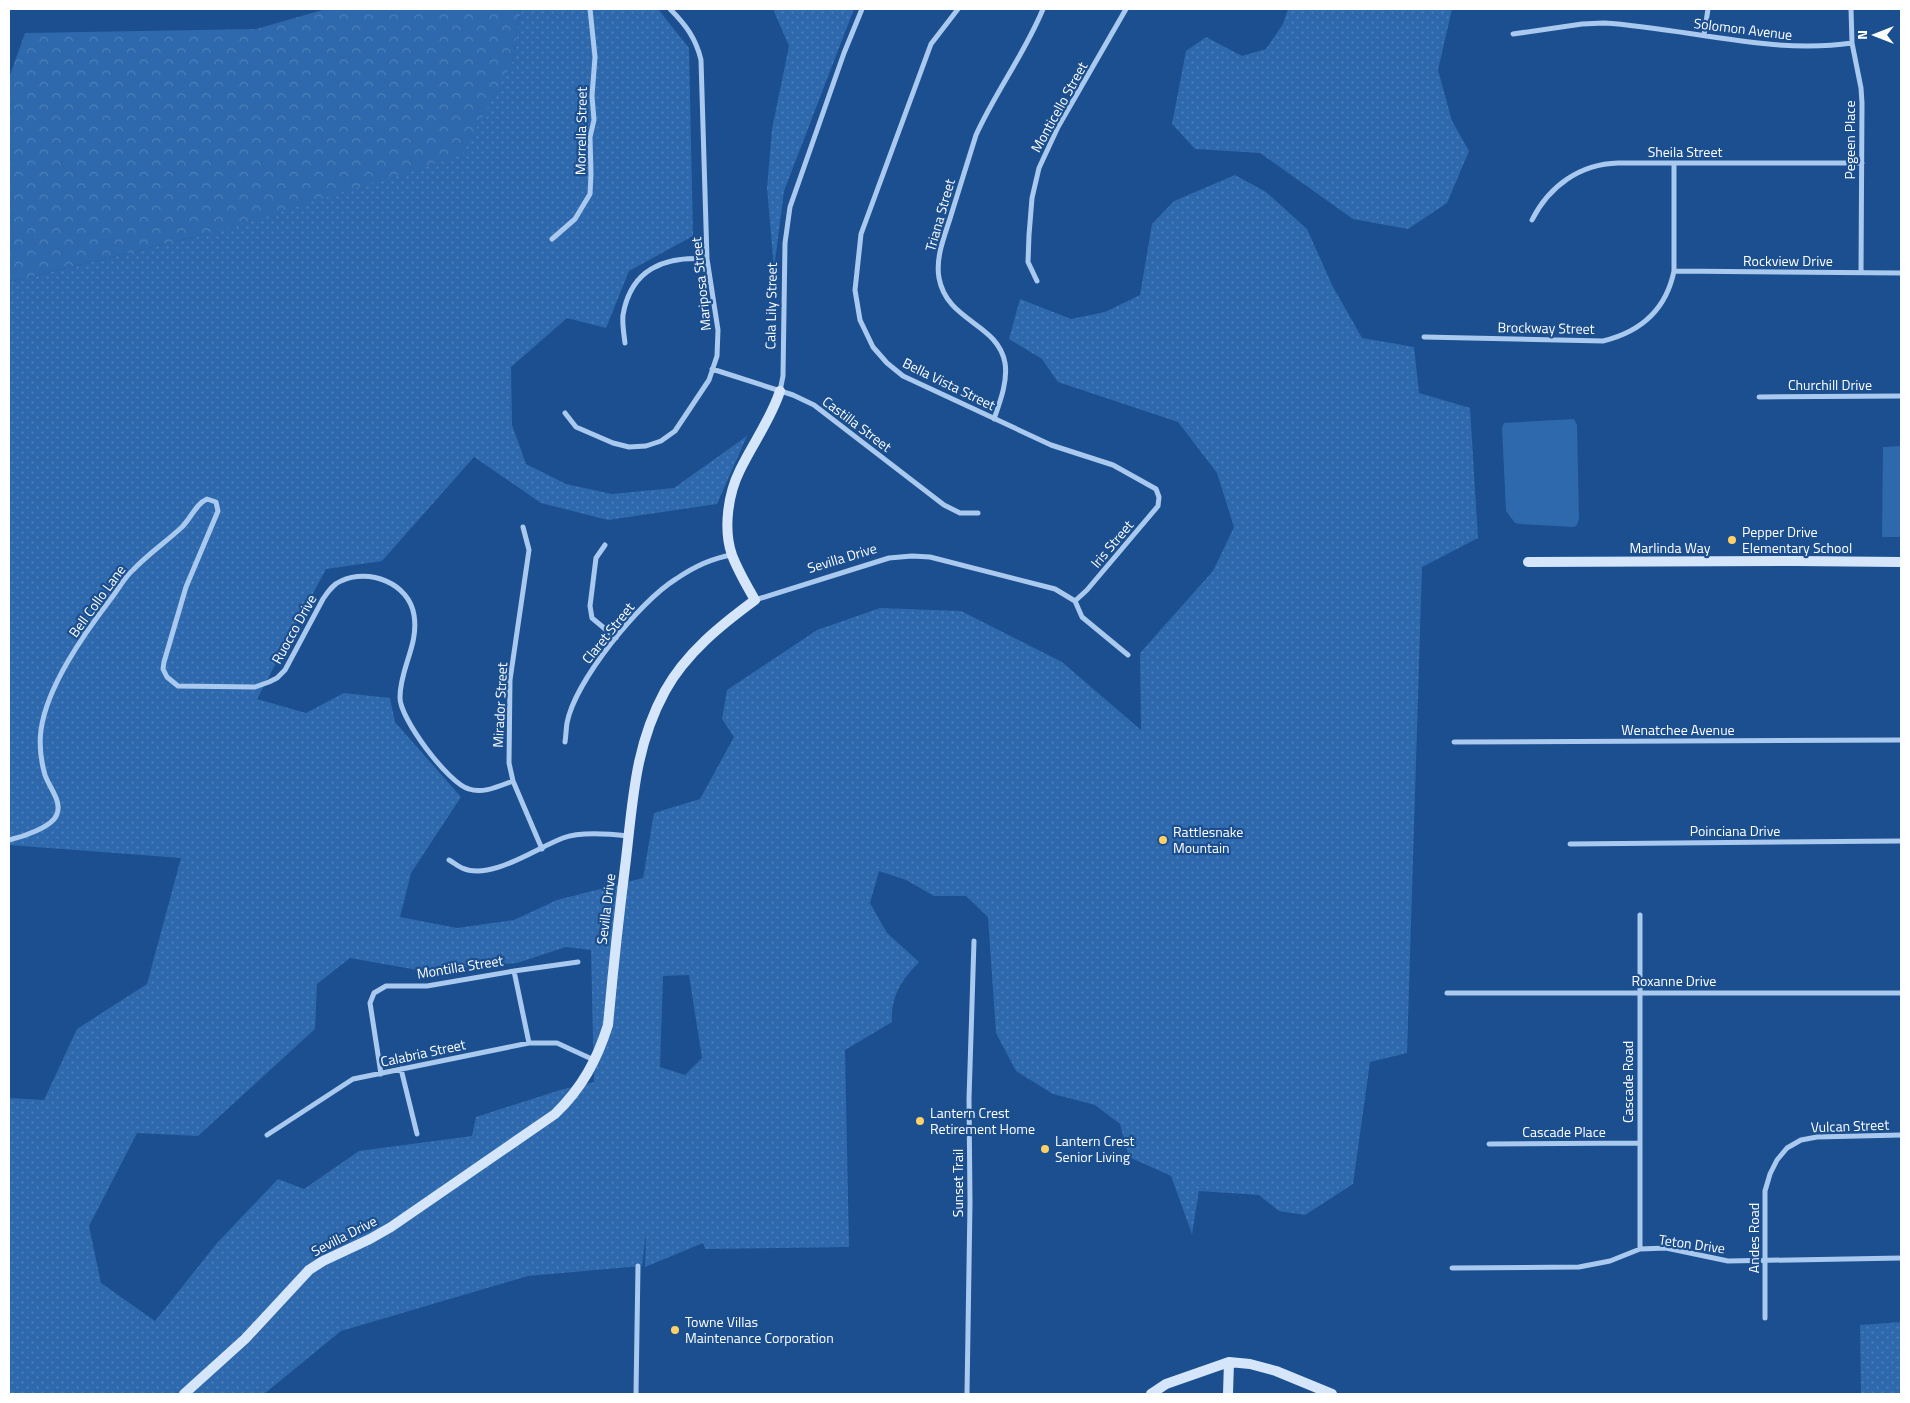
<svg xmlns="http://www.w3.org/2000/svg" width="1910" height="1403" font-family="'Titillium Web',sans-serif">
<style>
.grass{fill:url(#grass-dots);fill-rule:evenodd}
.forest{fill:url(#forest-crowns)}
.park{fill:#2e69ad}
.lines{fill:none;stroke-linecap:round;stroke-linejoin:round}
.street{stroke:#a9c9ee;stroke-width:5}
.secondary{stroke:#d6e6fa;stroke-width:10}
.poi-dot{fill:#ffd166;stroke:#1b4f8f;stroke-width:2}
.labels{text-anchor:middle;stroke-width:4.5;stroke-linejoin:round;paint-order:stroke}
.street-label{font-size:14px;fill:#fff;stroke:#1b4f8f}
.poi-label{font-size:14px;fill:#fff;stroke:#1b4f8f;text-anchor:start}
</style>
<defs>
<pattern id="grass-dots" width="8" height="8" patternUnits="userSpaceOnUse" patternTransform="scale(1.25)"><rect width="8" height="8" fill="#2e69ad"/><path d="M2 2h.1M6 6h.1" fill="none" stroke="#4d80b9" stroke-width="1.8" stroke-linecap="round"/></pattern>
<pattern id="forest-crowns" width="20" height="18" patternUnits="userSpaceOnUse" patternTransform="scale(1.25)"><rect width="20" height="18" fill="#2e69ad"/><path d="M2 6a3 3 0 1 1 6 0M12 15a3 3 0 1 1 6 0" fill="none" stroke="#4d80b9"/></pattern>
</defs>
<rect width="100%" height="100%" fill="#1b4f8f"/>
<path class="grass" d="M521 9H658L689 48 693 236 629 271 606 328 567 318 511 367 512 425 526 464 566 484 612 494 674 488 747 436 717 504 608 520 541 503 474 457 382 561 326 569 257 699 306 713 344 693 390 698 395 722 461 797 411 873 400 917 457 928 514 920 557 900 643 878 654 813 700 799 734 737 722 719 727 690 817 630 880 608 961 611 1062 662 1141 730 1140 653 1213 571 1234 527 1217 473 1178 422 1058 382 1042 359 1009 339 1020 299 1071 319 1105 312 1140 295 1152 224 1174 201 1235 175 1266 192 1307 229 1332 285 1362 338 1414 347 1419 393 1470 408 1478 538 1422 567 1407 1053 1370 1062 1353 1184 1305 1215 1279 1211 1259 1195 1199 1191 1192 1234 1171 1176 1129 1157 1120 1124 1095 1105 1053 1094 1016 1071 996 1033 988 917 966 896H934L906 880 879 871 870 903 887 933 919 962C901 981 891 995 892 1022L845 1050 849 1247 705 1249 703 1243 645 1267 646 1233 642 1266 528 1276 341 1331 264 1394H9V1098L44 1100 77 1029 147 984 181 858 9 845V282L215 232 512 63ZM566 947 591 950 594 1082 560 1090 476 1117 472 1136 359 1151 304 1189 278 1179 217 1243 155 1321 101 1283 89 1226 137 1133 198 1136 315 1029 317 984 350 958 423 971 517 963ZM689 975 702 1058 685 1075 660 1067 663 976Z
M773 9H854L784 191 774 269 767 188 772 129 789 46Z
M1288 9H1452L1438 70 1452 121 1469 151 1447 203 1408 229 1353 219 1260 153 1195 149 1172 124 1186 51 1206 37 1242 56 1266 49 1283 24Z
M1901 1322V1394H1861L1860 1325Z"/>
<path class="forest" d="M326 9H521L512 63 462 155 215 232 9 282V78L25 33 256 29Z"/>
<path class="park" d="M1574 419 1577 425 1579 519 1577 525 1574 527 1520 524 1515 523 1506 511 1502 428 1504 423Z
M1901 446V537H1882L1883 447Z"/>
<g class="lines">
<path class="street" d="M958 9 931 44 861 234 855 290 860 320 873 347 887 363 903 376 1051 445 1113 465 1156 489 1159 497 1158 506 1087 590 1075 601
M1851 9 1852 43 1861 88 1862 103 1861 273
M1513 34 1582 24 1604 23C1686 28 1771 55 1852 43
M1704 35 1708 9
M1532 220C1549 186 1580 164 1618 163H1862
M552 239 575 219 590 194 591 174 590 137 594 120 592 96 595 57 590 9
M1674 271 1901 273
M1037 281 1028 262 1029 235 1032 198 1039 168 1058 127 1126 9
M1424 337 1603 341C1640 332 1666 310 1674 271V163
M625 343C624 334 622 324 623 315 631 269 664 256 707 259
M712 369 793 395 814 405 944 505 960 513H978
M780 391 783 376 785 243 790 207 844 53 862 9
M1759 397 1901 396
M565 413 576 427 613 443 629 447 646 446 661 441 675 431 709 380 717 356 718 330 707 259 701 60C696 38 685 24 670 9
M994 419C1000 402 1008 381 1005 363 998 323 947 322 939 278 935 256 946 233 952 212 960 186 968 160 976 135 996 91 1025 53 1043 9
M523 527 529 550 510 680 509 763 513 781 542 849
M605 545 596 558 590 606 592 618 616 638
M755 600 889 558 912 556 930 557 1055 589 1075 601
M1075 601 1082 617 1128 655
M565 742C566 736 566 729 567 723 575 681 640 601 676 579 692 568 713 558 732 555
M1454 742 1901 740
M9 840C22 837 53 827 57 814 62 801 49 787 45 775 41 761 39 745 41 730 47 686 84 634 110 600 118 590 124 578 133 570 148 554 166 542 182 527 190 519 197 503 207 499L216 502 218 511 186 587 164 662 163 669 167 677 178 686 255 687 269 682 277 678 285 670 323 599C328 592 333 584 341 581 369 568 409 583 414 615 419 645 400 668 400 697 399 718 449 784 469 789 483 794 499 786 513 781
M1570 844 1901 841
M449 860C453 862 457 866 462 868 491 881 536 848 563 838 579 832 610 834 628 836
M1640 915V1249
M514 971 529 1043
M1447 993H1901
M401 1069 417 1134
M381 1074 370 1003 374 993 386 986H427L514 971 578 962
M267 1135 353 1079 529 1043H557L594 1060
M1489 1144 1639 1143
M1452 1268 1579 1267 1610 1261 1640 1249 1666 1248 1728 1261 1901 1258
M1765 1318V1191L1770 1174 1777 1160 1787 1148 1801 1140 1817 1137 1901 1135
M636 1394 638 1266
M967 1394 970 1203 969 1099 974 941"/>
<path class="secondary" d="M1528 562 1795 561 1901 562
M184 1394 245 1339 309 1270 323 1261 370 1239 391 1227 555 1114C582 1088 597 1060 608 1025 613 970 619 914 626 859 633 799 635 746 665 691 686 653 721 625 755 600 747 586 738 571 732 555 723 529 728 494 740 470 753 443 771 419 780 391
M1151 1394 1166 1384 1229 1362 1250 1364 1276 1371 1332 1394
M1228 1394 1229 1362"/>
</g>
<g class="poi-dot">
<circle cx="1732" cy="540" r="5"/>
<circle cx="1163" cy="840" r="5"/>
<circle cx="920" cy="1121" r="5"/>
<circle cx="1045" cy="1149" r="5"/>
<circle cx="675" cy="1330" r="5"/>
</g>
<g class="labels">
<g class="street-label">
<text transform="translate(1743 29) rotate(7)" y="5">Solomon Avenue</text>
<text transform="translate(1059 107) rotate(-61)" y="5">Monticello Street</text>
<text transform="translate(581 131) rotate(-89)" y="5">Morrella Street</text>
<text transform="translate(1850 140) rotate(-90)" y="5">Pegeen Place</text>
<text x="1685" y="157">Sheila Street</text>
<text transform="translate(940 215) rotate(-74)" y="5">Triana Street</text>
<text x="1788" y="266">Rockview Drive</text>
<text transform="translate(701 284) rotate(-96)" y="5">Mariposa Street</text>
<text transform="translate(771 306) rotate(-89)" y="5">Cala Lily Street</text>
<text transform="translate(1546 328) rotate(1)" y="5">Brockway Street</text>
<text transform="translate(949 384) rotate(26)" y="5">Bella Vista Street</text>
<text x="1830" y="390">Churchill Drive</text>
<text transform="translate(857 424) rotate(37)" y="5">Castilla Street</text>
<text transform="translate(1112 544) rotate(-50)" y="5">Iris Street</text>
<text x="1670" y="553">Marlinda Way</text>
<text transform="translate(842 558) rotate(-17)" y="5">Sevilla Drive</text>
<text transform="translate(97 601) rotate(-54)" y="5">Bell Collo Lane</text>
<text transform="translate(294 629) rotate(-61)" y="5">Ruocco Drive</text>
<text transform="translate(608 633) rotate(-51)" y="5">Claret Street</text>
<text transform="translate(500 705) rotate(-87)" y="5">Mirador Street</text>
<text x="1678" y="735">Wenatchee Avenue</text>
<text x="1735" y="836">Poinciana Drive</text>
<text transform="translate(606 909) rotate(-83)" y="5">Sevilla Drive</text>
<text transform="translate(460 967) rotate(-9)" y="5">Montilla Street</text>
<text x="1674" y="986">Roxanne Drive</text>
<text transform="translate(423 1053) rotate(-12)" y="5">Calabria Street</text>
<text transform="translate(1628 1082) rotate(-90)" y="5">Cascade Road</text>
<text transform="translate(1850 1126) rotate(-2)" y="5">Vulcan Street</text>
<text x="1564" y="1137">Cascade Place</text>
<text transform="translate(958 1183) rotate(-90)" y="5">Sunset Trail</text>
<text transform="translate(344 1236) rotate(-27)" y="5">Sevilla Drive</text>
<text transform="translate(1754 1238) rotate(-90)" y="5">Andes Road</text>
<text transform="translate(1692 1244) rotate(8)" y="5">Teton Drive</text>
</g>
<g class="poi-label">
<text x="1742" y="537">Pepper Drive<tspan x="1742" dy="16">Elementary School</tspan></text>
<text x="1173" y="837">Rattlesnake<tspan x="1173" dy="16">Mountain</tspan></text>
<text x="930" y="1118">Lantern Crest<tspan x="930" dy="16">Retirement Home</tspan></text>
<text x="1055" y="1146">Lantern Crest<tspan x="1055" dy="16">Senior Living</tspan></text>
<text x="685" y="1327">Towne Villas<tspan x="685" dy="16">Maintenance Corporation</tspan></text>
</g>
</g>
<rect width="1910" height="1403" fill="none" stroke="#ffffff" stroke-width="20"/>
<g transform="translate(1875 35) rotate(270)" stroke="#1b4f8f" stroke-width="4" paint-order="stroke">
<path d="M0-4L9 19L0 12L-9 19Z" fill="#ffffff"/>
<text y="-8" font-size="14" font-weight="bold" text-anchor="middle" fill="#ffffff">N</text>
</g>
</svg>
